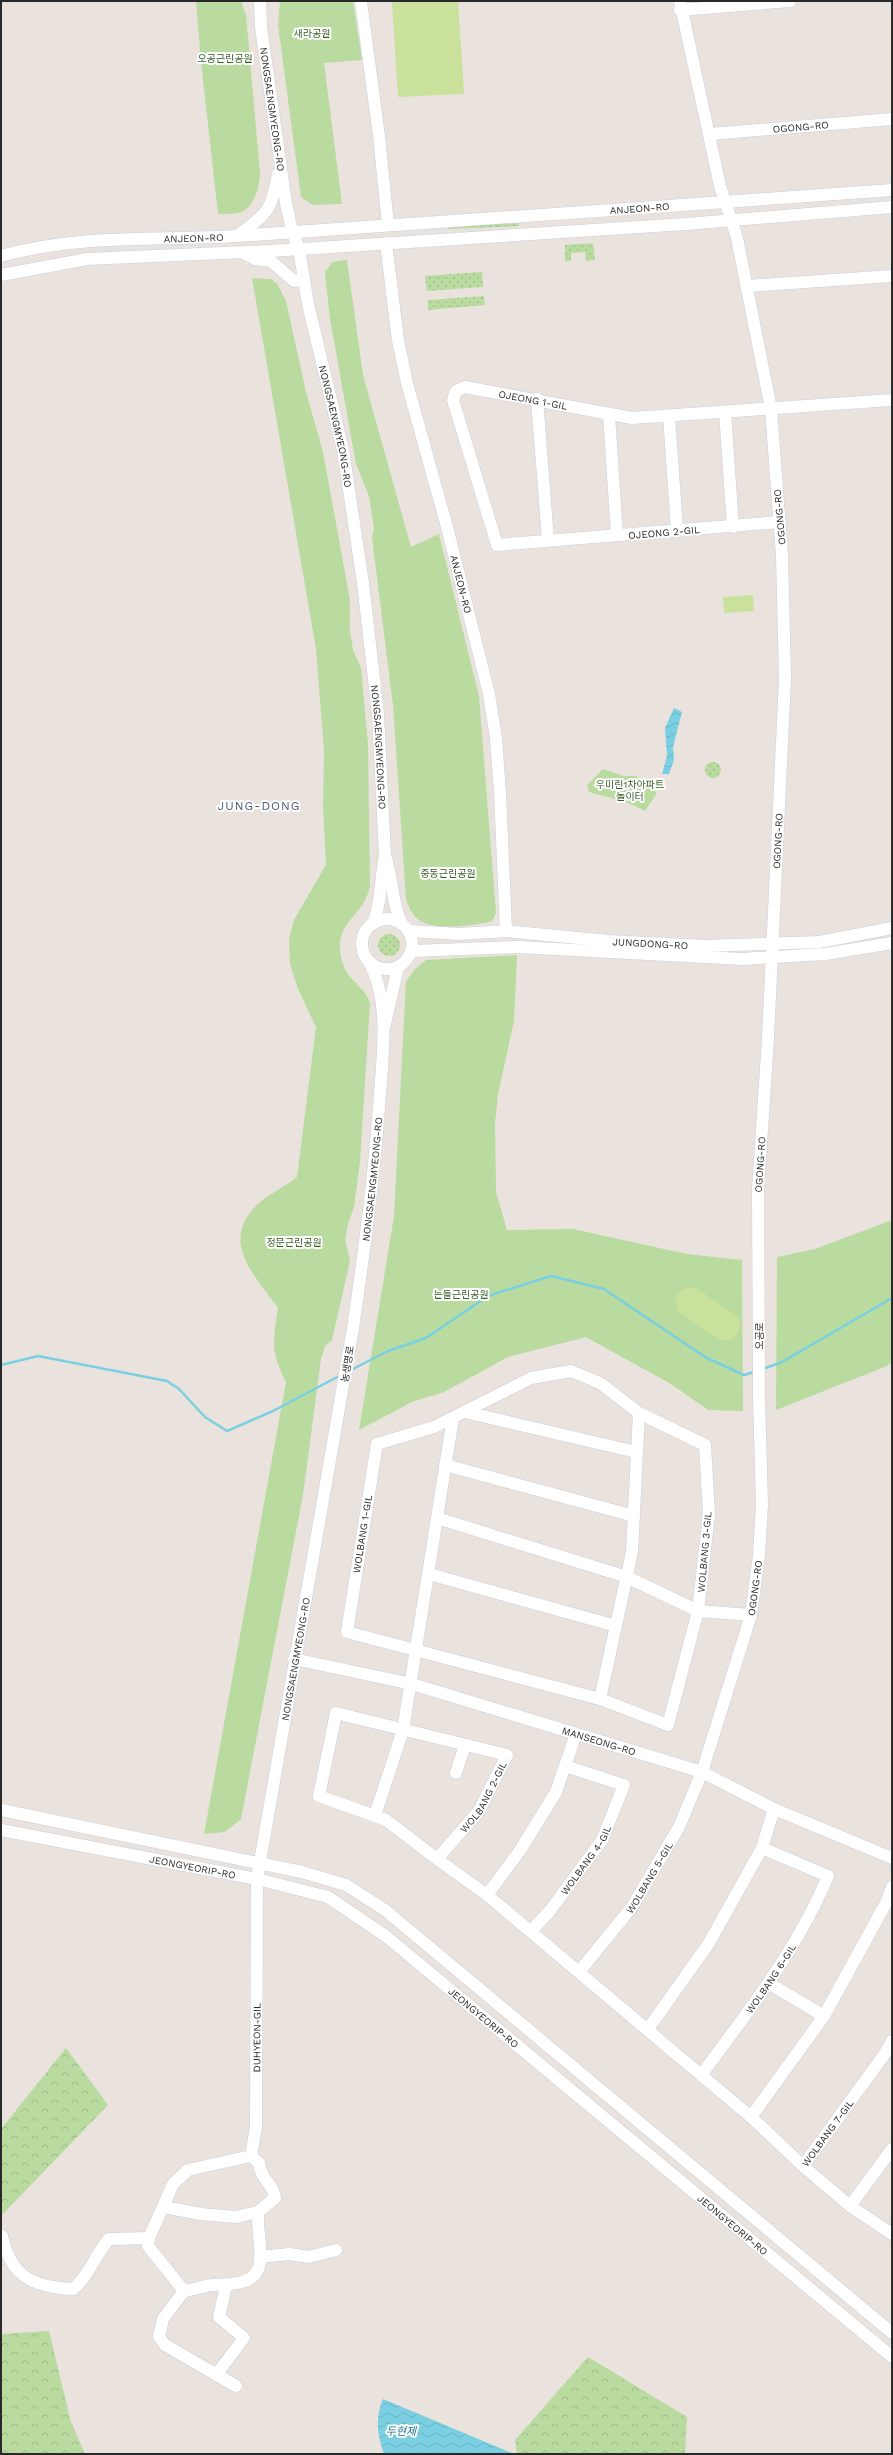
<svg xmlns="http://www.w3.org/2000/svg" width="893" height="2455" font-family="'Work Sans','Noto Sans KR',sans-serif">
<style>
.grass{fill:url(#grass-dots)}
.forest{fill:url(#forest-crowns)}
.park{fill:#b9db9f}
.pitch{fill:#cae19b}
.water{fill:url(#water-waves)}
.lines{fill:none;stroke-linecap:round;stroke-linejoin:round}
.stream{stroke:#7ad0e2;stroke-width:2.5}
.minor-casing{stroke:#cbcfda;stroke-width:13}
.minor{stroke:#fff;stroke-width:12}
.labels{text-anchor:middle;stroke-width:4;stroke-linejoin:round;paint-order:stroke}
.park-label{font-size:10px;fill:#345f21;stroke:#fff}
.street-label{font-size:10px;fill:#292929;stroke:#fff}
.water-label{font-size:11px;font-style:italic;fill:#1b708c;stroke:#fff}
.quarter-label{font-size:12px;letter-spacing:1px;fill:#4f5975;stroke:#fff}
</style>
<defs>
<pattern id="grass-dots" width="8" height="8" patternUnits="userSpaceOnUse"><rect width="8" height="8" fill="#b9db9f"/><path d="M2 2h.1M6 6h.1" fill="none" stroke="#9fbc89" stroke-width="1.8" stroke-linecap="round"/></pattern>
<pattern id="forest-crowns" width="20" height="18" patternUnits="userSpaceOnUse"><rect width="20" height="18" fill="#b9db9f"/><path d="M2 6a3 3 0 1 1 6 0M12 15a3 3 0 1 1 6 0" fill="none" stroke="#9fbc89"/></pattern>
<pattern id="water-waves" width="16" height="10" patternUnits="userSpaceOnUse"><rect width="16" height="10" fill="#7ad0e2"/><path d="M0 5q4-4 8 0t8 0" fill="none" stroke="#6ab3c2"/></pattern>
</defs>
<rect width="100%" height="100%" fill="#eae3dd"/>
<path class="grass" d="M519 223V226L448 229 449 226Z
M593 243 595 260 586 261 585 252 571 253V261H565V245Z
M482 272 483 287 427 291 425 276Z
M484 296 485 305 428 310V300Z
M705 770a8 8 0 1 1 16 0a8 8 0 1 1-16 0Z
M378 945a11 11 0 1 1 22 0a11 11 0 1 1-22 0Z"/>
<path class="forest" d="M66 2048 108 2105 1 2216V2129Z
M49 2331 71 2422 85 2454H1V2334Z
M588 2357 687 2417 685 2454H517L515 2440Z"/>
<path class="park" d="M196 1H241L246 15 260 173C260 186 254 210 238 213 231 214 224 214 218 214L201 62Z
M280 1H353L362 60 324 63 342 204 313 205 301 197 278 25Z
M347 260 363 375 411 547 439 534 479 696 496 913 492 921C475 926 433 931 419 920 412 915 409 907 406 899L393 705 372 537 374 528 369 496 356 464 330 319 325 272 332 262Z
M252 278 271 279 278 285 286 301 306 392 323 452 350 600V631L353 650 361 668 368 744 370 887C362 920 327 924 345 969 351 982 367 989 370 1004L360 1162 354 1207 348 1224 345 1239 350 1261 332 1340 325 1346 321 1359 303 1495 241 1819 225 1832 204 1834 286 1382C270 1351 273 1341 278 1308 255 1275 219 1243 257 1205 268 1194 285 1187 297 1177L316 1027 298 989 290 964 289 939 294 920 326 865 323 806 324 751 316 649Z
M603 769 624 776H636L657 793 645 811 626 802 589 792 587 785Z
M517 955 514 1021 498 1094 495 1123 496 1192 507 1230 573 1229 687 1254 742 1260 743 1411 708 1410 671 1384 586 1337 508 1357 444 1392 412 1402 359 1430 394 1216 406 981 415 969 426 960Z
M892 1220V1362L887 1366 776 1410 777 1257 815 1249Z"/>
<path class="pitch" d="M392 1H458L464 94 398 97Z
M753 595 754 611 724 613 723 597Z
M689 1287 698 1289 739 1318C742 1329 735 1345 721 1339 707 1333 690 1321 678 1310L675 1297 681 1290Z"/>
<path class="water" d="M674 708 682 712 673 747 674 760 669 774H662L667 756 665 728Z
M383 2399 512 2453 513 2454H384C377 2435 375 2417 383 2399Z"/>
<g class="lines">
<path class="stream" d="M1 1365 38 1356 167 1381 179 1389 205 1417 227 1431 273 1411 341 1375
M763 1369 782 1362 892 1298
M349 1371 388 1351 426 1338 488 1296 551 1276 604 1289 705 1357 744 1375 754 1372"/>
<defs>
<g id="minor">
<path id="s1" d="M260 1 261 27 286 203 292 231 299 249 308 304 343 450 363 583 378 714 385 855C393 878 391 902 402 924"/>
<path d="M361 1 379 136 388 225"/>
<path d="M680 10 790 1"/>
<path id="s2" d="M710 134 892 119"/>
<path d="M238 235C268 214 272 209 278 174"/>
<path id="s3" d="M386 243 398 340 407 383 447 527 489 694 496 738 500 792 506 931"/>
<path d="M245 254 255 259 271 261 294 281 304 280"/>
<path id="s4" d="M1 256C78 234 159 241 238 236 456 222 674 205 892 190"/>
<path d="M1 275 87 259 270 251 686 224 892 207"/>
<path d="M748 286 892 276"/>
<path d="M537 399 548 540"/>
<path d="M725 412 733 527"/>
<path d="M609 415 617 535"/>
<path d="M669 416 677 530"/>
<path id="s5" d="M779 522 497 545 453 400 456 391 465 387 632 418 892 400"/>
<circle cx="387" cy="944" r="25"/>
<path d="M373 924C382 901 380 879 385 855"/>
<path id="s6" d="M409 931 459 934 506 931 609 941 704 946 819 942 892 928"/>
<path d="M412 951 518 947 741 959 825 954 892 943"/>
<path d="M385 1024 398 967"/>
<path d="M571 1371 600 1383 639 1413 705 1445 709 1514 698 1611 668 1725 600 1699 347 1632 377 1444 434 1427 531 1378Z"/>
<path d="M465 1412 636 1452"/>
<path d="M445 1465 634 1516"/>
<path d="M437 1518 627 1577 698 1611 751 1615"/>
<path d="M429 1574 616 1626"/>
<path id="s7" d="M294 1659 412 1684 702 1772 774 1809 892 1858"/>
<path d="M600 1699 632 1552 639 1413"/>
<path d="M456 1773 465 1745"/>
<path d="M1 1810 302 1872 346 1885 385 1910 892 2333"/>
<path d="M375 1815 403 1730 453 1418"/>
<path id="s8" d="M1 1830 257 1879 328 1897 387 1937 892 2357"/>
<path id="s9" d="M437 1859 479 1811 507 1755 336 1713 319 1796 386 1820 437 1859 487 1895 751 2117 803 2166 850 2206 892 2234"/>
<path d="M487 1895 519 1852 556 1792 576 1734"/>
<path id="s10" d="M531 1931 549 1912 602 1840 624 1785 565 1766"/>
<path id="s11" d="M579 1972 632 1907 679 1827 702 1772 751 1615 759 1555 762 1505 759 1398 758 1189 768 1038 785 679 782 556 771 409 737 238 720 186 680 1"/>
<path d="M770 1984 824 2016"/>
<path d="M648 2029 709 1943 762 1848 774 1809"/>
<path id="s12" d="M701 2075C748 2012 797 1950 828 1876L762 1848"/>
<path d="M751 2117 824 2016 887 1901 892 1887"/>
<path id="s13" d="M803 2166 884 2055 892 2041"/>
<path d="M850 2206 892 2149"/>
<path d="M164 2207 201 2214 236 2217 258 2212"/>
<path d="M2 2236C11 2277 33 2287 73 2289 89 2276 95 2255 109 2239L149 2238"/>
<path d="M260 2257 289 2254 309 2257 336 2250"/>
<path d="M184 2291C193 2290 203 2286 212 2285 230 2284 257 2286 260 2262 262 2246 257 2229 258 2212L275 2198C273 2182 262 2183 259 2163L251 2156"/>
<path d="M216 2375 244 2338 219 2317 226 2286"/>
<path id="s14" d="M236 2386 165 2345 159 2337 163 2319 184 2291 148 2246 149 2238 173 2184 188 2170 251 2156 256 2127 257 1879 353 1328C364 1254 374 1180 379 1106 382 1059 392 1003 368 960"/>
</g>
</defs>
<use href="#minor" class="minor-casing"/>
<use href="#minor" class="minor"/>
</g>
<g class="labels">
<g class="park-label">
<text x="312" y="37">새라공원</text>
<text x="225" y="62">오공근린공원</text>
<text x="630" y="788">우미린1차아파트<tspan x="630" dy="12">놀이터</tspan></text>
<text x="448" y="877">중동근린공원</text>
<text x="294" y="1246">정문근린공원</text>
<text x="461" y="1298">는들근린공원</text>
</g>
<g class="street-label">
<text dy="4" stroke="none"><textPath href="#s1" startOffset="109">NONGSAENGMYEONG-RO</textPath></text>
<text dy="4" stroke="none"><textPath href="#s2" startOffset="91">OGONG-RO</textPath></text>
<text dy="4" stroke="none"><textPath href="#s4" startOffset="641">ANJEON-RO</textPath></text>
<text dy="4" stroke="none"><textPath href="#s4" startOffset="194">ANJEON-RO</textPath></text>
<text dy="4" stroke="none"><textPath href="#s5" startOffset="523">OJEONG 1-GIL</textPath></text>
<text dy="4" stroke="none"><textPath href="#s1" startOffset="433">NONGSAENGMYEONG-RO</textPath></text>
<text transform="translate(779 517) rotate(-95)" y="4">OGONG-RO</text>
<text transform="translate(664 532) rotate(-5)" y="4">OJEONG 2-GIL</text>
<text dy="4" stroke="none"><textPath href="#s3" startOffset="350">ANJEON-RO</textPath></text>
<text dy="4" stroke="none"><textPath href="#s1" startOffset="757">NONGSAENGMYEONG-RO</textPath></text>
<text dy="4" stroke="none"><textPath href="#s11" startOffset="1176">OGONG-RO</textPath></text>
<text dy="4" stroke="none"><textPath href="#s6" startOffset="242">JUNGDONG-RO</textPath></text>
<text dy="4" stroke="none"><textPath href="#s11" startOffset="852">OGONG-RO</textPath></text>
<text dy="4" stroke="none"><textPath href="#s14" startOffset="1342">NONGSAENGMYEONG-RO</textPath></text>
<text transform="translate(759 1336) rotate(-90)" y="4">오공로</text>
<text transform="translate(347 1364) rotate(-81)" y="4">농생명로</text>
<text transform="translate(362 1534) rotate(-81)" y="4">WOLBANG 1-GIL</text>
<text transform="translate(704 1552) rotate(-85)" y="4">WOLBANG 3-GIL</text>
<text dy="4" stroke="none"><textPath href="#s11" startOffset="428">OGONG-RO</textPath></text>
<text dy="4" stroke="none"><textPath href="#s14" startOffset="856">NONGSAENGMYEONG-RO</textPath></text>
<text dy="4" stroke="none"><textPath href="#s7" startOffset="316">MANSEONG-RO</textPath></text>
<text dy="4" stroke="none"><textPath href="#s9" startOffset="78">WOLBANG 2-GIL</textPath></text>
<text dy="4" stroke="none"><textPath href="#s10" startOffset="90">WOLBANG 4-GIL</textPath></text>
<text dy="4" stroke="none"><textPath href="#s8" startOffset="195">JEONGYEORIP-RO</textPath></text>
<text dy="4" stroke="none"><textPath href="#s11" startOffset="118">WOLBANG 5-GIL</textPath></text>
<text dy="4" stroke="none"><textPath href="#s12" startOffset="119">WOLBANG 6-GIL</textPath></text>
<text dy="4" stroke="none"><textPath href="#s8" startOffset="531">JEONGYEORIP-RO</textPath></text>
<text dy="4" stroke="none"><textPath href="#s14" startOffset="474">DUHYEON-GIL</textPath></text>
<text dy="4" stroke="none"><textPath href="#s13" startOffset="41">WOLBANG 7-GIL</textPath></text>
<text dy="4" stroke="none"><textPath href="#s8" startOffset="855">JEONGYEORIP-RO</textPath></text>
</g>
<g class="water-label">
<text x="401" y="2435">두현제</text>
</g>
<g class="quarter-label">
<text x="259" y="810">JUNG-DONG</text>
</g>
</g>
<rect width="893" height="2455" fill="none" stroke="#292929" stroke-width="4"/>
</svg>
